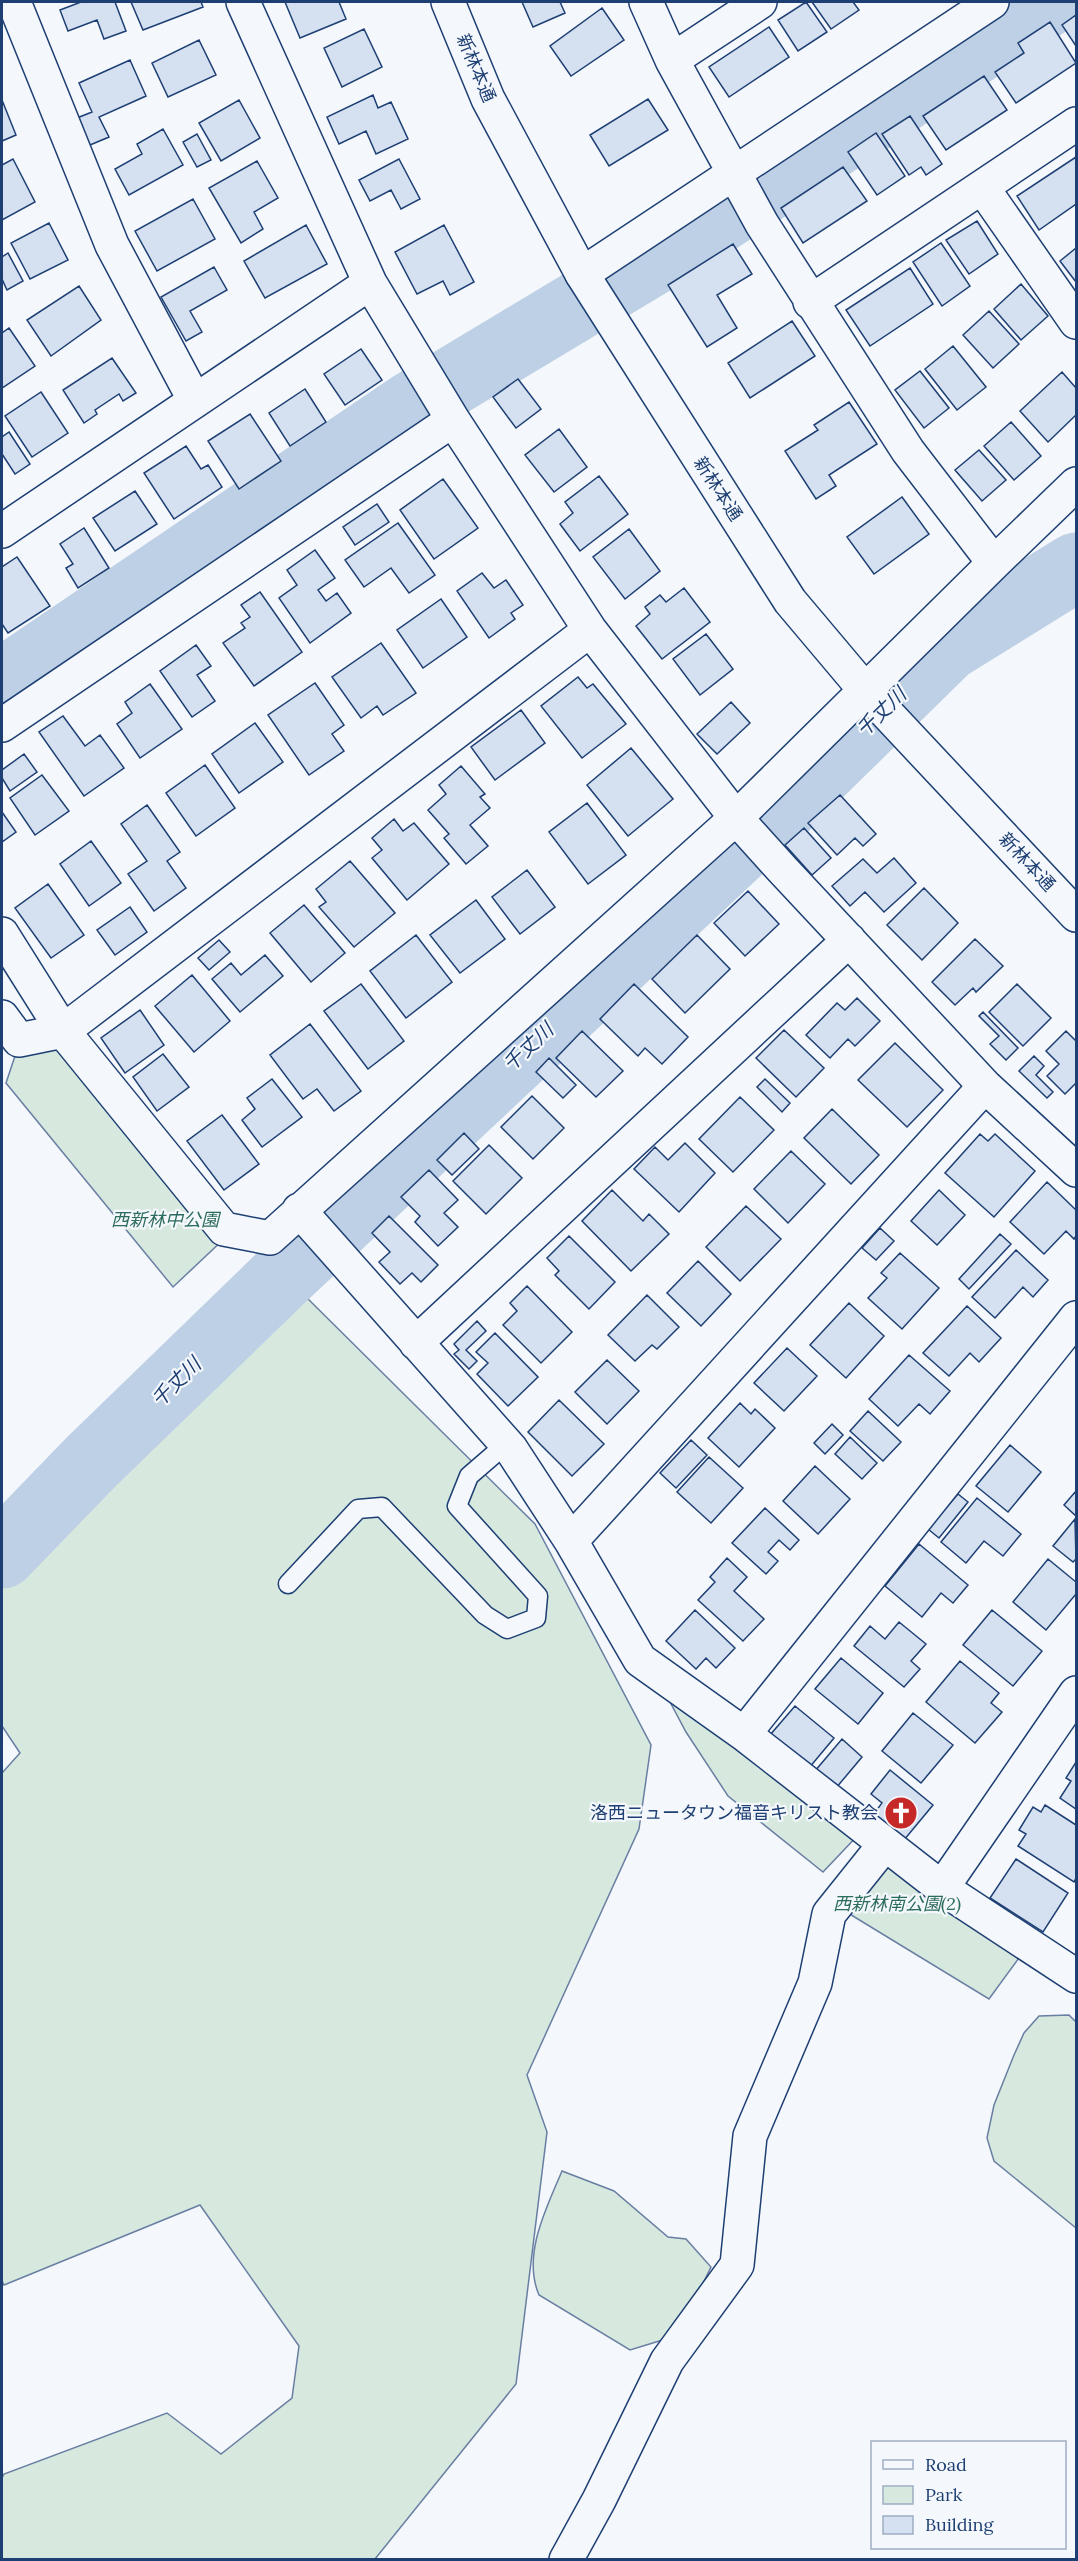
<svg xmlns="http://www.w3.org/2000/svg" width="1078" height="2561" font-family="Lora,'Noto Sans JP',serif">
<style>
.green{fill:#d7e8df;stroke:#687fa3;stroke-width:1.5}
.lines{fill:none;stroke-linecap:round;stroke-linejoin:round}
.river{stroke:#bed0e5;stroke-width:69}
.building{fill:#d5e0f0;stroke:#1d3f73;stroke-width:1.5}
.lane-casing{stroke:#1d3f73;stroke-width:21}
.street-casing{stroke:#1d3f73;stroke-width:36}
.secondary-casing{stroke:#1d3f73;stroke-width:36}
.lane{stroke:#f4f7fb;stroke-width:18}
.street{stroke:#f4f7fb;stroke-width:33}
.secondary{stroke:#f4f7fb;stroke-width:33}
.labels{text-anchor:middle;stroke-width:4.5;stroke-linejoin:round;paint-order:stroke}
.street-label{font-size:18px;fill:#1d3f73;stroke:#f4f7fb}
.park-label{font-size:18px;font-style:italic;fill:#2c6c60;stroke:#f4f7fb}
.poi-label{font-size:18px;fill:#1d3f73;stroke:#f4f7fb;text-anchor:end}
.water-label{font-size:20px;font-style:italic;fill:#1d3f73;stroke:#f4f7fb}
</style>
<rect width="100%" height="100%" fill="#f4f7fb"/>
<path class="green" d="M61 1039 226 1237 173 1287 6 1083 18 1047Z
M300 1291 535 1524 651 1745 639 1829 527 2075 547 2132 516 2384 375 2559H2V2478L4 2474 167 2413 221 2454 292 2398 299 2346 200 2205 4 2285 2 2281V1773L20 1753 2 1726V1582Z
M653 1670 860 1833 823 1872 728 1796 686 1732Z
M888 1854 1024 1951 989 1999 843 1910Z
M1069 2015 1076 2022V2228L994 2161 987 2138 994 2105 1014 2055 1024 2033 1039 2016Z
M562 2171 614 2191 668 2237 686 2239 711 2267 689 2312 669 2338 630 2350 539 2295C522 2255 546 2209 562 2171Z"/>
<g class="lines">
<path class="river" d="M2 683 411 406 679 245 1048 2
M2 1554 91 1462 284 1275 786 805 947 647 1076 567"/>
</g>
<path class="building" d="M81 2H115L126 31 104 39 97 20 68 31 60 10Z
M131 2H201L203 7 143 30Z
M285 2H339L346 19 300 38Z
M522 2H560L565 13 533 27Z
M806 2 827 32 798 51 778 20Z
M812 2H853L859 10 831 29Z
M602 8 624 40 571 76 550 46Z
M1076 15V46L1062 25Z
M1050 22 1076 63 1016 103 995 72 1024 53 1018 43Z
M769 27 789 57 729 97 709 67Z
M364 29 382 67 342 87 324 48Z
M199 40 216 75 168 97 152 63Z
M130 60 146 96 99 117 109 137 90 145 77 118 92 112 79 83Z
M984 76 1007 110 946 150 923 116Z
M373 95 378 108 391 102 408 139 376 154 366 131 339 144 327 117Z
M648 99 668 130 609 166 590 135Z
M2 100 16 135 2 141Z
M239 100 260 138 221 161 199 123Z
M910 116 942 164 926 175 921 167 909 175 882 134Z
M163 129 183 165 129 195 115 169 142 154 137 144Z
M876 133 905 176 877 195 848 152Z
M197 134 211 160 197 167 183 142Z
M1076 157V204L1039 230 1017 196Z
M13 159 35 202 2 220V165Z
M399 159 420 199 401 209 391 190 370 201 359 180Z
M257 161 278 198 254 212 263 229 241 243 209 188Z
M843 167 867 201 803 243 781 208Z
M193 199 215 239 157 271 135 231Z
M977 221 998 254 969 274 946 240Z
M49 223 68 260 30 279 11 243Z
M306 225 327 264 265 298 244 261Z
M444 225 474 282 450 295 443 281 417 294 395 252Z
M941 243 970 286 942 306 913 262Z
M733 244 752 274 717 295 737 328 707 347 668 285Z
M1076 248V282L1060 261Z
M8 253 23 281 7 290 2 279V257Z
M214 267 227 290 190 311 202 332 186 341 161 297Z
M910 268 933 304 870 346 846 310Z
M1021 284 1048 316 1021 340 994 309Z
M79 286 101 320 51 356 27 320Z
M989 311 1019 344 993 368 963 335Z
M792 321 815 356 750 398 728 363Z
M9 328 35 366 2 388V333Z
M953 346 986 387 957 410 925 369Z
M361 349 382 380 345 405 324 374Z
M112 358 136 393 123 401 119 394 95 410 97 414 84 423 63 390Z
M920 371 949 408 924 428 895 390Z
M1062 372 1076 388V415L1048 442 1020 411Z
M518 379 541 409 516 428 493 397Z
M305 389 326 422 290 446 269 413Z
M41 392 68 433 32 457 5 416Z
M849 402 877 444 829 475 836 486 816 499 785 451 818 430 814 425Z
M250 414 281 461 239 489 208 441Z
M1011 422 1041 456 1014 480 984 446Z
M559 429 587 467 554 492 525 455Z
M9 432 30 464 15 474 2 454V437Z
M186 446 201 469 208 465 222 487 174 519 144 473Z
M979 450 1006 480 982 501 955 470Z
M599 476 628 514 580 551 560 524 573 513 565 502Z
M443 479 478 528 434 559 400 510Z
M135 491 157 524 115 551 93 518Z
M902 497 929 534 874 574 847 537Z
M377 504 389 522 355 545 343 527Z
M398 523 435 575 409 593 391 568 364 587 345 560Z
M84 528 109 568 78 588 66 568 73 564 60 544Z
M629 529 660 571 625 599 593 557Z
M315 550 335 578 318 590 326 601 337 593 351 613 310 643 279 598 297 585 287 570Z
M17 557 50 606 8 633 2 624V567Z
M482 573 494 588 506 580 523 605 511 613 515 619 489 638 457 591Z
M684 588 710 622 662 659 636 626 650 614 645 607 660 595 666 602Z
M260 592 302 652 254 686 223 643 245 628 241 623 250 617 241 605Z
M441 599 467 637 423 668 397 630Z
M706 634 733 669 700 695 673 659Z
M381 643 416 693 383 715 377 706 361 718 332 677Z
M196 645 211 666 197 675 215 701 192 717 160 671Z
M578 677 587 688 593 684 626 724 582 758 541 706Z
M315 683 344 725 332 734 344 751 309 775 268 715Z
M150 684 182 729 140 758 117 724 132 713 125 702Z
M731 702 750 723 717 754 697 734Z
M521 710 545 743 495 780 471 747Z
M63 716 85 746 100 735 124 768 84 796 39 732Z
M255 723 283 762 239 793 212 754Z
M631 748 673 799 628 836 587 785Z
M24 754 37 772 10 791 2 778V770Z
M205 765 235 808 196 836 166 793Z
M461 766 485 794 480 797 490 808 470 825 488 846 466 864 444 838 449 834 428 810 446 794 439 785Z
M42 775 69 811 35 835 10 798Z
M840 795 876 834 863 846 855 838 837 855 808 823Z
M587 803 626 855 588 884 549 832Z
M147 805 180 852 167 861 186 888 154 911 128 874 147 861 121 824Z
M2 812 16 832 2 842Z
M394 819 403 831 414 823 449 864 407 900 372 858 382 850 372 838Z
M804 828 831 858 812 875 785 845Z
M91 841 121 883 89 906 60 864Z
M894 858 916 883 884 912 865 892 850 906 832 886 863 859 877 873Z
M350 861 395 913 354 947 319 907 326 902 316 889Z
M527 870 555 907 520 934 492 897Z
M48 884 84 935 51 958 15 908Z
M924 888 958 923 922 960 887 925Z
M748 891 779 924 745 956 714 923Z
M476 900 505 939 460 973 430 935Z
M304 905 345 953 311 982 270 933Z
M130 907 147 932 115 955 97 930Z
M416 935 452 982 406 1018 370 971Z
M697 935 730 969 685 1013 652 979Z
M975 939 1003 966 976 992 973 988 955 1005 932 982Z
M219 940 230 952 209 970 198 958Z
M265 955 283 976 240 1012 212 979 231 963 241 975Z
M192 975 230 1021 194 1052 155 1006Z
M361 984 404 1041 368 1069 324 1011Z
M634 984 688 1037 662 1064 645 1048 638 1056 600 1019Z
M1017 984 1051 1018 1023 1046 989 1012Z
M857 998 880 1021 855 1046 848 1039 830 1058 806 1035 837 1003 845 1010Z
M140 1010 164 1045 125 1073 101 1038Z
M983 1012 1018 1048 1006 1060 990 1044 999 1036 979 1016Z
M310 1024 361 1091 334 1111 317 1089 303 1099 270 1055Z
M784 1030 824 1068 796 1097 756 1058Z
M582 1031 623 1071 596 1097 556 1058Z
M1066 1031 1076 1041V1083L1065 1094 1047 1076 1059 1064 1046 1051Z
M895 1043 943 1090 907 1127 858 1080Z
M163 1054 189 1087 157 1111 133 1077Z
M1034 1056 1044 1066 1036 1075 1053 1092 1047 1098 1019 1071Z
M549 1058 576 1085 563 1098 536 1072Z
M272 1079 302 1117 262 1147 242 1120 255 1109 247 1098Z
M765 1079 790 1103 782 1112 757 1087Z
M532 1096 564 1128 533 1159 501 1127Z
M740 1097 774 1130 733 1172 699 1139Z
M832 1109 879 1155 851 1184 804 1138Z
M222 1115 259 1164 224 1190 187 1141Z
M464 1133 479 1149 452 1175 437 1160Z
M980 1134 988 1141 995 1134 1035 1171 994 1217 945 1173Z
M685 1143 715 1173 679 1212 634 1169 655 1147 668 1160Z
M489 1145 522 1178 486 1214 453 1181Z
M791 1151 825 1184 788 1223 754 1189Z
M429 1170 458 1200 444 1213 458 1227 438 1246 415 1222 420 1216 401 1197Z
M1047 1182 1076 1210V1236L1074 1239 1066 1231 1044 1254 1010 1222Z
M612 1190 643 1221 649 1214 669 1234 631 1271 582 1221Z
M939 1190 965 1215 937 1245 911 1221Z
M746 1206 781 1239 740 1281 706 1247Z
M389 1216 438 1265 421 1282 412 1273 400 1284 379 1262 390 1252 372 1233Z
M880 1228 894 1241 876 1260 862 1248Z
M1000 1234 1011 1244 969 1289 959 1279Z
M569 1236 615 1282 589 1309 555 1275 559 1271 547 1258Z
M1016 1250 1048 1280 1033 1297 1023 1287 995 1318 972 1297Z
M900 1253 939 1288 902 1329 868 1298 887 1278 881 1273Z
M698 1261 731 1294 701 1326 667 1293Z
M527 1286 572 1332 541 1363 503 1325 517 1311 510 1303Z
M647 1295 679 1327 657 1349 652 1345 635 1361 608 1335Z
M849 1303 884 1336 846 1378 810 1345Z
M967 1306 1001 1338 979 1362 970 1353 949 1376 923 1353Z
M477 1321 486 1331 466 1350 477 1361 469 1369 454 1354 459 1350 454 1344Z
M495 1333 538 1377 508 1406 477 1374 488 1363 476 1352Z
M787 1348 817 1376 784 1411 754 1383Z
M909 1355 950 1391 930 1414 919 1404 898 1426 869 1399Z
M607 1360 639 1391 607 1424 575 1392Z
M559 1400 604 1444 572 1476 528 1432Z
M740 1403 751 1414 755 1409 775 1428 739 1467 708 1438Z
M868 1411 901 1442 883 1461 850 1431Z
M832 1424 843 1435 825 1454 814 1443Z
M850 1437 877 1463 862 1479 835 1454Z
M691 1440 707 1455 676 1488 660 1473Z
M1010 1445 1041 1472 1008 1512 976 1486Z
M709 1457 743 1488 711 1523 677 1492Z
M815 1466 850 1499 818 1534 783 1501Z
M1076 1491V1516L1064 1505Z
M958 1494 968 1502 939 1538 928 1529Z
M977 1498 1021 1534 1003 1556 984 1541 966 1563 941 1542Z
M765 1508 799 1540 790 1550 779 1540 768 1552 778 1561 766 1574 732 1543Z
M1075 1519 1076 1559 1073 1562 1053 1546Z
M919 1544 968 1585 953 1603 941 1593 922 1617 885 1586Z
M727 1558 747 1577 734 1591 764 1619 743 1641 698 1600 715 1582 710 1577Z
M1048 1559 1076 1582V1594L1046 1630 1013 1602Z
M695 1610 735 1648 716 1668 706 1658 696 1669 666 1641Z
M992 1610 1042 1651 1013 1686 963 1645Z
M899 1622 926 1644 911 1661 920 1669 904 1687 854 1646 870 1626 885 1639Z
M841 1658 883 1693 858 1724 815 1689Z
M960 1661 999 1693 991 1703 1002 1712 975 1743 926 1702Z
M795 1706 834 1738 809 1768 770 1735Z
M913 1713 953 1745 921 1783 882 1751Z
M842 1739 862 1757 836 1788 815 1771Z
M1076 1762V1809L1060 1798 1071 1781 1066 1778Z
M890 1770 933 1805 904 1840 873 1815 882 1803 871 1794Z
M1045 1805 1076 1825V1878L1074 1882 1018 1846 1026 1834 1019 1830 1033 1807 1041 1812Z
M1016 1859 1068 1893 1043 1932 990 1898Z"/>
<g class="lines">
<defs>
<path id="lane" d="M288 1584 358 1509 382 1507 485 1615 507 1629 536 1618 538 1596 457 1506 469 1476 506 1444"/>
<path id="street" d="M14 2 112 245 195 401
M243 2 370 283 453 420 590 630 736 818 782 869 985 1086 1076 1170
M646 2 672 60 762 224 908 451 994 563
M672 60 760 2
M982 187 1076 322
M582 274 992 2
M810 302 1076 124
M2 531 370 283
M2 725 453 420
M2 934 63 1031 224 1229 270 1238 736 818 994 563 1076 484
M2 1017 19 1040 63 1031 590 630
M299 1210 511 1449 571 1541 640 1660 744 1734 942 1888 1076 1976
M416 1343 849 940
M571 1541 985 1086
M744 1734 1076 1318
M942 1888 1076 1693
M566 2560 599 2500 667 2361 737 2265 750 2136 815 1983 829 1914 885 1844"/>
<path id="secondary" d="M448 2 488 99 582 274 790 601 865 690 1076 915"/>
</defs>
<use href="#lane" class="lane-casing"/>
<use href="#street" class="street-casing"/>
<use href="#secondary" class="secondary-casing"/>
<use href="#lane" class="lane"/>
<use href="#street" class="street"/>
<use href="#secondary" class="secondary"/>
</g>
<defs>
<symbol id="church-disc" viewBox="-11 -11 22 22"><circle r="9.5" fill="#c62828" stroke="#f4f7fb"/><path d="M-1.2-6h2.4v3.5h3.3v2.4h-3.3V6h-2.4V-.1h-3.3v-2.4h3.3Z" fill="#fff"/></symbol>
</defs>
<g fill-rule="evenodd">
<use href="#church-disc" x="882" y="1794" width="38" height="38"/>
</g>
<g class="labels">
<g class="street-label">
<text transform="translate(476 68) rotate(67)" y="6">新林本通</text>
<text transform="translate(718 489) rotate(57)" y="6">新林本通</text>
<text transform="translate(1027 862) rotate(47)" y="6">新林本通</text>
</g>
<g class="park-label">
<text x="165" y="1226">西新林中公園</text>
<text x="897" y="1910">西新林南公園(2)</text>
</g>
<g class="poi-label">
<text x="878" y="1819">洛西ニュータウン福音キリスト教会</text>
</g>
<g class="water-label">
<text transform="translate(881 712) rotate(-44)" y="7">千丈川</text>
<text transform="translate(528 1047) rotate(-43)" y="7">千丈川</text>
<text transform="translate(176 1382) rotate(-45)" y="7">千丈川</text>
</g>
</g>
<rect width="1078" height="2561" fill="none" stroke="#1d3f73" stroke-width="6"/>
<rect x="871" y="2441" width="195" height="108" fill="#f4f7fb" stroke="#9eadc5" stroke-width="1.5"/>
<rect x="883" y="2460" width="30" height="9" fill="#f4f7fb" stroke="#9eadc5" stroke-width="1.5"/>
<text x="925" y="2471" font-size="18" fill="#1d3f73">Road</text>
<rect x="883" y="2486" width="30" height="18" fill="#d7e8df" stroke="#9eadc5" stroke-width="1.5"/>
<text x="925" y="2501" font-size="18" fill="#1d3f73">Park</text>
<rect x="883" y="2516" width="30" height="18" fill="#d5e0f0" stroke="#9eadc5" stroke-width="1.5"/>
<text x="925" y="2531" font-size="18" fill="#1d3f73">Building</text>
</svg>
